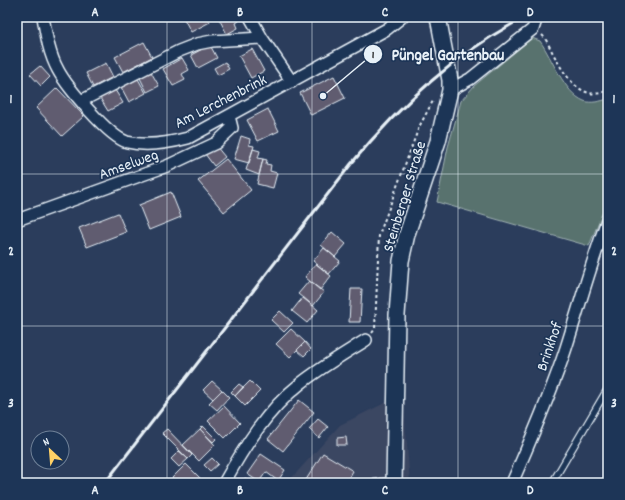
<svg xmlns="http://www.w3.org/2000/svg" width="625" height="500" font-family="Dekko,sans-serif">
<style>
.built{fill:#3b4662}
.green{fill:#59726e;stroke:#a0b2b3}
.building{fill:#615c70;stroke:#e8f1f8}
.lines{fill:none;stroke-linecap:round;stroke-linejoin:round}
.lane-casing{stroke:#e8f1f8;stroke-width:8}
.street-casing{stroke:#e8f1f8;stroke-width:14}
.secondary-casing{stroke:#e8f1f8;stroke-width:18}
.path{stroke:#e8f1f8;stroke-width:2;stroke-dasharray:3 3;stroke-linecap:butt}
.lane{stroke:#1d3557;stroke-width:5.5}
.street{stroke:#1d3557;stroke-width:11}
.secondary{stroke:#1d3557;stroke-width:15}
.rail{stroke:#e8f1f8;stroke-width:3}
.grid{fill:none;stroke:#e8f1f8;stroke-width:1;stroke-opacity:0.55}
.labels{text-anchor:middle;stroke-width:3.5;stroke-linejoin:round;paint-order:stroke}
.street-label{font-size:16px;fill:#e8f1f8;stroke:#1d3557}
.leader{fill:none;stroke:#e8f1f8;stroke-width:1.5}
.callout-dot{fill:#e8f1f8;stroke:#1d3557;stroke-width:1.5}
.mark-label{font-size:12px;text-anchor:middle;font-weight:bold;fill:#111}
.callout-label{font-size:17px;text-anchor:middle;font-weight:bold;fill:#e8f1f8;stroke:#1d3557;stroke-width:3.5;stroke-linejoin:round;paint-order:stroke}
.neatline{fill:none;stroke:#e8f1f8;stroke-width:1.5}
.grid-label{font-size:13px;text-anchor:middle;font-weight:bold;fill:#e8f1f8}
</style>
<rect width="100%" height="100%" fill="#2b3d5c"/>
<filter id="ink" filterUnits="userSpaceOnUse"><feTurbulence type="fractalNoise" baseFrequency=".025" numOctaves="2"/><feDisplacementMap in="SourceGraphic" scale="8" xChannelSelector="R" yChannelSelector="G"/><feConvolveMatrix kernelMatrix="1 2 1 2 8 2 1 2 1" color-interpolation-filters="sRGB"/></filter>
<g filter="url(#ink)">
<path class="built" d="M403 394 410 483H287L340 425Z"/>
<path class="green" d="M532 38 540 41C552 58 564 93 584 101 591 104 601 101 608 99V199L589 246 437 202 448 147 461 101 474 86Z"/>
<path class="building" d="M188 17H207L210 22 191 32 184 19Z
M218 17H236L239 21 236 23 238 28 227 34Z
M144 42 152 57 123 72 115 57Z
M210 45 217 58 198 68 191 55Z
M252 49 264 71 251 78 239 56Z
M182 58 189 70 182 74 185 80 173 86 163 69Z
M225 62 229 69 218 75 214 68Z
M106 63 113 77 93 87 86 73Z
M40 66 50 77 41 86 30 74Z
M151 72 159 86 147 92 140 78Z
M334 76 345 98 311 115 300 93Z
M138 79 146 93 129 102 121 87Z
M57 88 84 116 62 136 36 108Z
M115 90 123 103 108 111 100 98Z
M268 109 279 131 258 141 247 120Z
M241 136 250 139 249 145 254 146 249 163 234 159Z
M216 146 225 157 214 166 205 154Z
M253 149 260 151 258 158 263 159 259 175 246 170Z
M226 159 251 190 224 212 198 181Z
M263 159 267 160 266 164 271 165 270 171 277 173 273 188 257 184Z
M171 192 181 217 149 230 139 205Z
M118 213 126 232 87 247 79 228Z
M332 232 346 244 335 257 321 245Z
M324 248 340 261 329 274 313 261Z
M316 264 331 276 320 290 305 277Z
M309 281 324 292 313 306 298 294Z
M351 289H362L360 322H349Z
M303 297 318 310 307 323 292 311Z
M280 311 293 323 284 332 271 320Z
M291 329 305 342 290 357 276 344Z
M305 342 311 349 304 356 297 350Z
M212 381 222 390 213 399 203 390Z
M250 381 260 391 245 406 235 396Z
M239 384 243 387 235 396 231 392Z
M222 390 229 397 217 410 209 403Z
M299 400 314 412 283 451 268 439Z
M224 406 240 423 225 438 208 421Z
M318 419 328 427 319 438 309 429Z
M203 426 216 439 213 442 200 429Z
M167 429 192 455 188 459 162 433Z
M200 429 215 445 199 461 183 445Z
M346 437 347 445H337V438Z
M179 451 188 459 179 467 171 459Z
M323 453 353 471 346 483H304Z
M261 454 285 470 278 481 266 472 259 482 247 474Z
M212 458 218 464 210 471 204 465Z
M186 464 200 478 195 483H169L168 482Z
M245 478 253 483H241Z"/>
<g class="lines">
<defs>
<path id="lane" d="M370 483 394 480
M552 483 608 388"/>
<path id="street" d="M43 17C46 34 49 54 58 70 67 87 109 137 127 142 147 147 169 143 188 138L387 29 402 17
M250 17 262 38 292 82
M450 90 470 79 533 29 537 17
M81 101 179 51 197 44 212 41 262 38
M17 220 167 166 216 143 232 128 229 116
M224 483C244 447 267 410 300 384 320 368 344 354 366 340
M512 483C531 439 551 394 566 348 580 304 592 260 608 218"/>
<path id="secondary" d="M394 483 397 315 401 261 407 234 438 141 450 90V80L438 17"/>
</defs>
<use href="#lane" class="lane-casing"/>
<use href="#street" class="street-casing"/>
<use href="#secondary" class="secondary-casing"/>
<path class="path" d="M542 35 545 38C557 60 576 107 608 90
M372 333 375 329 379 235 419 127 434 99"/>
<use href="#lane" class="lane"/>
<use href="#street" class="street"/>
<use href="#secondary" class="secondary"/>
<path class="rail" d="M105 483 351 164C401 104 456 53 525 17"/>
</g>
</g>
<path class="grid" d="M167 17V483M312 17V483M458 17V483M17 174H608M17 326H608"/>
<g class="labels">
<g class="street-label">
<text transform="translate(220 100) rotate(-27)" y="6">Am Lerchenbrink</text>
<text transform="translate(128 163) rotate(-20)" y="6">Amselweg</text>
<text transform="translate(403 196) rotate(-73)" y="6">Steinberger Straße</text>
<text transform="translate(548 346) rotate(-71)" y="6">Brinkhof</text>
</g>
</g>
<path class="leader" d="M323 96L373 54"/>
<g class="callout-dot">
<circle cx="323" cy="96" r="4"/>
<circle cx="373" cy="54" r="10"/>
</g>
<g class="mark-label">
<text x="373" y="58">1</text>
</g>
<g class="callout-label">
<text x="448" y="60">Püngel Gartenbau</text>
</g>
<rect width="625" height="500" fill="none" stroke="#1d3557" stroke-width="44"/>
<g transform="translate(50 450) rotate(334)"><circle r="19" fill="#1d3557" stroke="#6e8097"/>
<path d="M0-3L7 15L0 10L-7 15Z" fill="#ffd166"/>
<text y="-6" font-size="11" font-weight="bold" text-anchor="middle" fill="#e8f1f8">N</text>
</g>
<rect x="22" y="22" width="581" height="456" class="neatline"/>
<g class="grid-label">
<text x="95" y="16">A</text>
<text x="240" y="16">B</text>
<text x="385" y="16">C</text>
<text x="530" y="16">D</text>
<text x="11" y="103">1</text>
<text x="614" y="103">1</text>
<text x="11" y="255">2</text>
<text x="614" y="255">2</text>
<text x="11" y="407">3</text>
<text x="614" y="407">3</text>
<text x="95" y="494">A</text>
<text x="240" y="494">B</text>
<text x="385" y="494">C</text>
<text x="530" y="494">D</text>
</g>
</svg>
